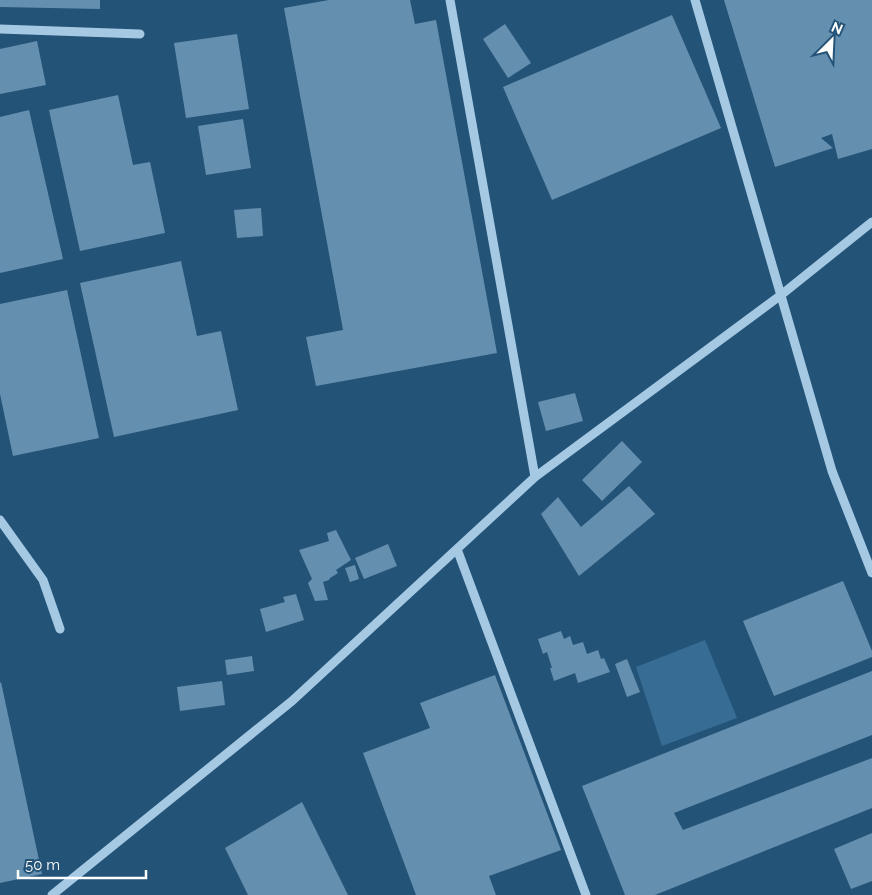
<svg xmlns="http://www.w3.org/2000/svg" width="872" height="895" font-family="Raleway,sans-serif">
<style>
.green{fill:#376d95}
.building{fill:#658fae}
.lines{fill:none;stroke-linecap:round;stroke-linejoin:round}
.minor{stroke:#a5c9e3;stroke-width:9}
</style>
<rect width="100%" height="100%" fill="#245378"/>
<path class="green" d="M705 640 737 718 662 746 636 667Z"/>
<path class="building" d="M0 0H100V9L0 7Z
M329 0H410L415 24 436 20 497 353 316 386 306 337 343 330 284 8Z
M724 0H872V149L838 159 832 134 821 138 833 148 775 167Z
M672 15 721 128 552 200 503 87Z
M505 24 531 63 508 78 483 39Z
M237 34 249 109 186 118 174 43Z
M37 41 46 85 0 94V49Z
M118 95 133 165 150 162 165 233 80 251 49 110Z
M29 110 63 259 0 273V117Z
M243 119 251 168 206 175 198 126Z
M261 208 263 236 237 238 234 210Z
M181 261 197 336 221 331 238 410 114 437 80 283Z
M67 290 99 438 13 456 0 394V304Z
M575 393 583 421 546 431 538 402Z
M622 441 642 462 602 501 582 480Z
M629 486 655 514 579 576 541 514 558 497 581 527Z
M336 530 351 560 336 570 338 573 330 578 329 580 323 582 328 600 315 601 308 583 312 579 299 550 329 541 327 533Z
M388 544 397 566 364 579 355 558Z
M355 565 359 579 350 582 345 568Z
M843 581 872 651V657L774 696 743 621Z
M296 594 304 620 266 632 260 609 285 602 283 597Z
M561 631 564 639 570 636 573 645 583 642 587 654 598 650 601 659 604 658 610 672 578 683 575 673 554 681 550 668H552L547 652 543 654 538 639Z
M252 656 254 671 227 675 225 660Z
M627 659 640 692 627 697 615 664Z
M872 671V735L674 813 683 830 872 758V808L655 895H625L582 786Z
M495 675 561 850 489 876 496 895H416L363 753 430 728 420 703Z
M222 681 225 705 180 711 177 687Z
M1 682 42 874 0 883V683Z
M302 802 348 895H248L225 848Z
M872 833V881L851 889 834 849Z"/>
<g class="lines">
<path class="minor" d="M450 0 535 477
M695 0 832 471 872 573
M0 29 140 34
M0 520 43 580 60 629
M457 549 586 895
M52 895 292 701 535 477 781 295 872 222"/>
</g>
<g transform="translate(832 40) rotate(24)" stroke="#245378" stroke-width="4" paint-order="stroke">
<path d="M0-4L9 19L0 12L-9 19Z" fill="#ffffff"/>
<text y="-8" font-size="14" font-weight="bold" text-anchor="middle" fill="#ffffff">N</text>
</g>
<path d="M18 870v8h128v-8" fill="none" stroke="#ffffff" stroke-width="2.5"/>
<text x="25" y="870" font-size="15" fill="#ffffff" stroke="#245378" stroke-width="4" paint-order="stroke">50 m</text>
</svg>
